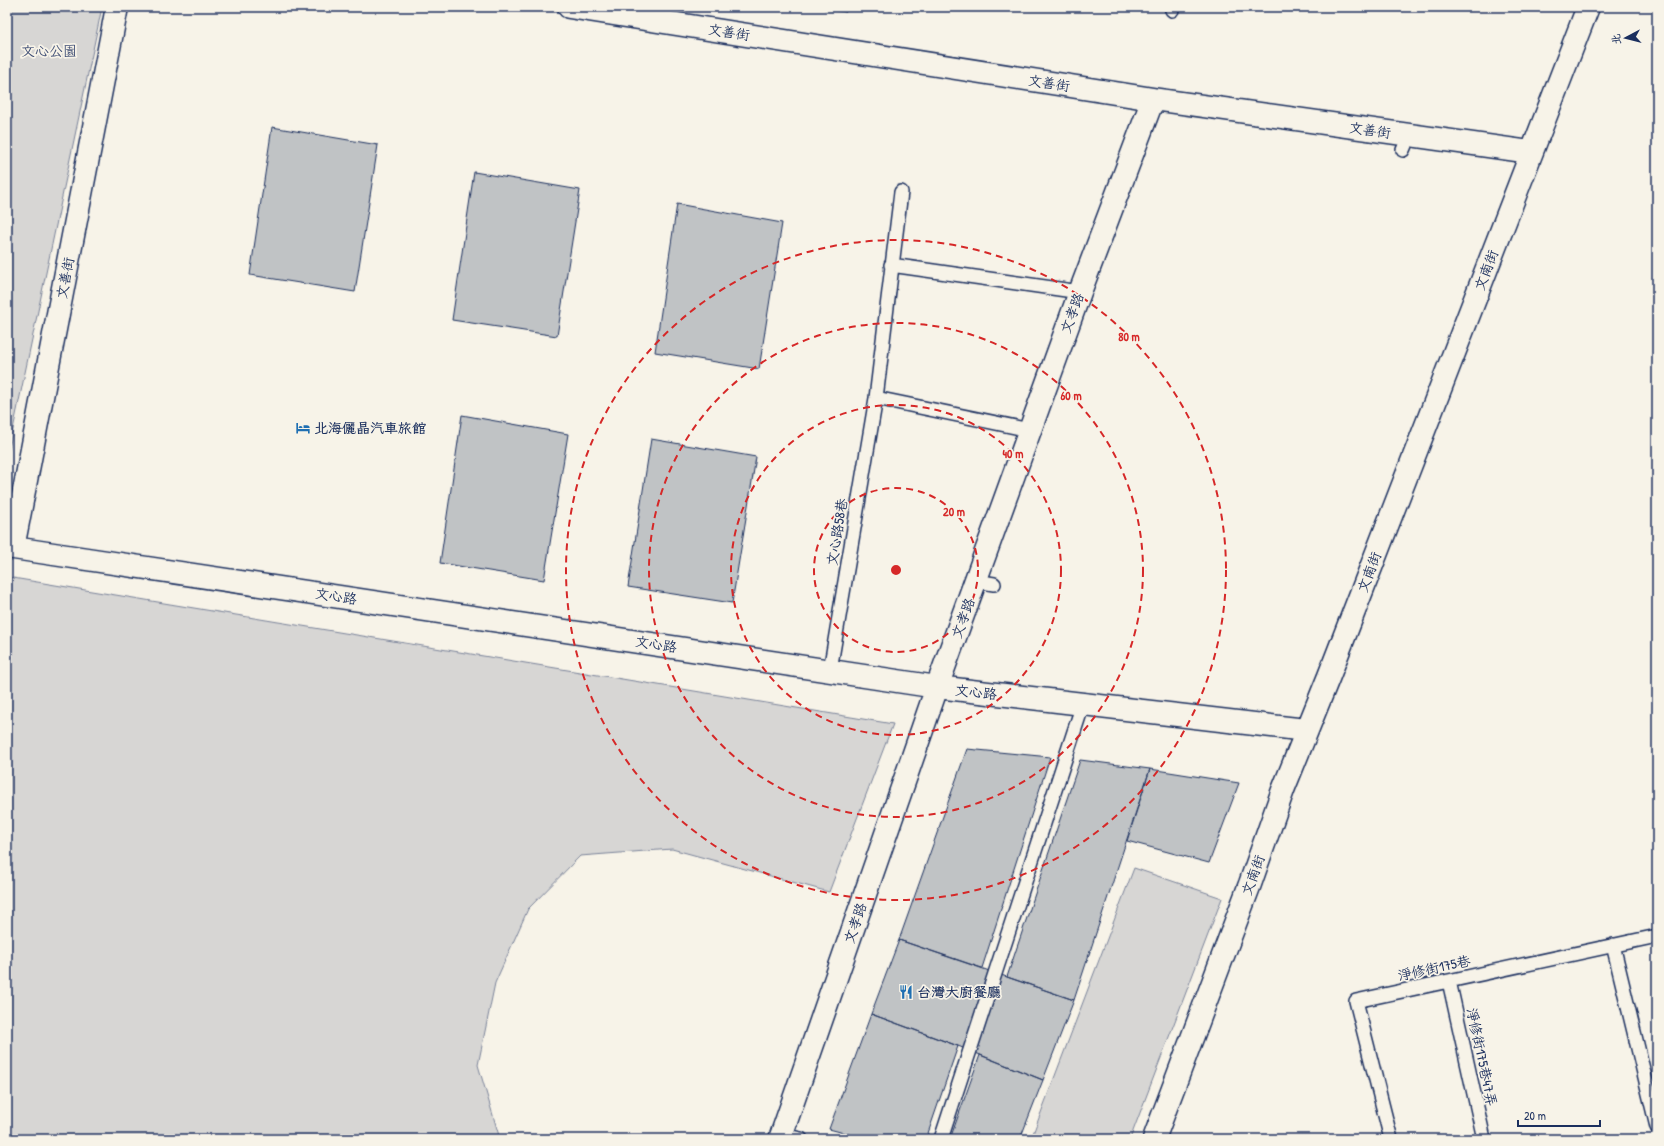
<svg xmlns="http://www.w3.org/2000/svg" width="1664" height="1146" font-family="'Patrick Hand','LXGW WenKai TC',sans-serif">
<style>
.green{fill:#d7d6d4;stroke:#798299}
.building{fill:#c0c3c5;stroke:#1b2f5e}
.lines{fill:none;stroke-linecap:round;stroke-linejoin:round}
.service-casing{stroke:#1b2f5e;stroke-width:16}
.minor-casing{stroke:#1b2f5e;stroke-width:25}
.service{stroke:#f7f3e8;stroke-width:13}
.minor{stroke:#f7f3e8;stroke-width:22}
.ring{fill:none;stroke:#d62828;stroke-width:2;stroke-dasharray:7 5}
.labels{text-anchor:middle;stroke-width:3.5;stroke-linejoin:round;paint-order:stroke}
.street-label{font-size:14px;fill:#1b2f5e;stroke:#f7f3e8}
.park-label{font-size:14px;fill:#415076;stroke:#f7f3e8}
.poi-label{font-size:14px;font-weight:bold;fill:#1b2f5e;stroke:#f7f3e8;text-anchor:start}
.centre{fill:#d62828;stroke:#f7f3e8;stroke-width:2}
.ring-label{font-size:12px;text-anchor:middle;font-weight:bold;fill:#d62828;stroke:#f7f3e8;stroke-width:3.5;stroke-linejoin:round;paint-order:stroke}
</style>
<rect width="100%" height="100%" fill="#f7f3e8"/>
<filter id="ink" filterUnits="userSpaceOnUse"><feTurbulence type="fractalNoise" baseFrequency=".025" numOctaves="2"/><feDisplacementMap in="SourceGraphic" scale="8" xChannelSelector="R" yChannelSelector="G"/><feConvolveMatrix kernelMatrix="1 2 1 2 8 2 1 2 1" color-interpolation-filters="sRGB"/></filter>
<g filter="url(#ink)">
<path class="green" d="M7 7H102L7 458Z
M7 577 893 724 829 892 672 849 580 856 528 909 495 983 478 1065 500 1139H7Z
M1134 868 1222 898 1130 1139H1031Z"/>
<path class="building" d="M813 7H847L846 12Z
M272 127 378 145 355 292 250 275Z
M474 172 580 190 557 336 452 320Z
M677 204 782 223 759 369 655 352Z
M462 415 568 434 544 580 440 563Z
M651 439 756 457 732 603 628 587Z
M967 749 1050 757 982 968 899 940Z
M1080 760 1150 769 1074 1000 1007 977Z
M1150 769 1239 783 1209 863 1127 841Z
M899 940 1074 1000 1043 1080 958 1046 871 1014Z
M871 1014 958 1046 926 1139H867L829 1129Z
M980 1055 1043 1080 1020 1139H950Z"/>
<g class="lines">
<defs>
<path id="service" d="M1171 7 1172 10
M1403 150 1409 136
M891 265 1080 292
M876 398 1030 430
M976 581 994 584
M830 670 876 398 901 192
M1613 945 1657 1127
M1449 981 1484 1139
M782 1135 801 1139
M941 1139 1083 704
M1391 1139 1356 1001 1657 936"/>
<path id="minor" d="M569 7 1153 99 1531 152
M7 547 937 687 1306 730
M13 548 117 7
M780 1139 937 687 1080 292 1153 99
M1154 1139 1250 884 1283 790 1329 676 1588 7"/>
</defs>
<use href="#service" class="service-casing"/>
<use href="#minor" class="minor-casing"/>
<use href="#service" class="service"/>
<use href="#minor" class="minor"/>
</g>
</g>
<g class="ring">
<circle cx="896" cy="570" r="82"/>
<circle cx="896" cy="570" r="165"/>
<circle cx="896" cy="570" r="247"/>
<circle cx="896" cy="570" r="330"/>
</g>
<defs>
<symbol id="hotel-bare" viewBox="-9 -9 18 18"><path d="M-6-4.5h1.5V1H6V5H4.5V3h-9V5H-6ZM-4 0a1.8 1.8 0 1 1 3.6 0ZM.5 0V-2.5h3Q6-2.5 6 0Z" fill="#1f6fb2" stroke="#f7f3e8" stroke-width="2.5" paint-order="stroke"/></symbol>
<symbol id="restaurant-bare" viewBox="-9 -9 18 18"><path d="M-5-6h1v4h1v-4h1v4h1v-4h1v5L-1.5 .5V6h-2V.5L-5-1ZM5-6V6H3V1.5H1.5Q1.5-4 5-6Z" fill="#1f6fb2" stroke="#f7f3e8" stroke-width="2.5" paint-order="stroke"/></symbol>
</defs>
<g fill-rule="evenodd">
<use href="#hotel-bare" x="293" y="418" width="20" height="20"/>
<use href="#restaurant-bare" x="896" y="982" width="20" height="20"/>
</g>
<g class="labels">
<g class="street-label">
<text transform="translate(729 32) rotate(9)" y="5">文善街</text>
<text transform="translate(1049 83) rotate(9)" y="5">文善街</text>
<text transform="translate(1370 130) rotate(8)" y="5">文善街</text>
<text transform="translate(1486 270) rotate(-69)" y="5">文南街</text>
<text transform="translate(65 278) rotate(-79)" y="5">文善街</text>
<text transform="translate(1072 313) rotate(-70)" y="5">文孝路</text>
<text transform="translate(837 532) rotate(-81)" y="5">文心路58巷</text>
<text transform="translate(1369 572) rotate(-69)" y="5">文南街</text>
<text transform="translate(336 596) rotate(9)" y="5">文心路</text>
<text transform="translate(963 618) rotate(-70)" y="5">文孝路</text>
<text transform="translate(656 644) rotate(9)" y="5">文心路</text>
<text transform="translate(976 692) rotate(6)" y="5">文心路</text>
<text transform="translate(1253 875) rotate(-70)" y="5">文南街</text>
<text transform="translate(855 923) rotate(-71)" y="5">文孝路</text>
<text transform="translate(1434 968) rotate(-12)" y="5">淨修街175巷</text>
<text transform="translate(1482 1057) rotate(78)" y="5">淨修街175巷47弄</text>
</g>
<g class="park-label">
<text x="49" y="56">文心公園</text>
</g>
<g class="poi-label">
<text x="314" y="433">北海儷晶汽車旅館</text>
<text x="917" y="997">台灣大廚餐廳</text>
</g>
</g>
<circle cx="896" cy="570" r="6" class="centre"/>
<g class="ring-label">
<text x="1129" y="341">80 m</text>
<text x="1071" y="400">60 m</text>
<text x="1013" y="458">40 m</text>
<text x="954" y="516">20 m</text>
</g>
<rect width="1664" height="1146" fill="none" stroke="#f7f3e8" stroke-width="24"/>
<rect x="12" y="12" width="1640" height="1122" fill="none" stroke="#1b2f5e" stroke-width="1.5" filter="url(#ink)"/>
<g transform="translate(1626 38) rotate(263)" stroke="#f7f3e8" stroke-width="3" paint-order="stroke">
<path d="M0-3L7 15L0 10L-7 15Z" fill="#1b2f5e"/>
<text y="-6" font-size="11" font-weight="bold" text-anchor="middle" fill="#1b2f5e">北</text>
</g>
<path d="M1518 1120v6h82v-6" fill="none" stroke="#1b2f5e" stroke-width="2"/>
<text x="1524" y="1120" font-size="12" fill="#1b2f5e" stroke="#f7f3e8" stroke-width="3" paint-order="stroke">20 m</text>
</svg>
